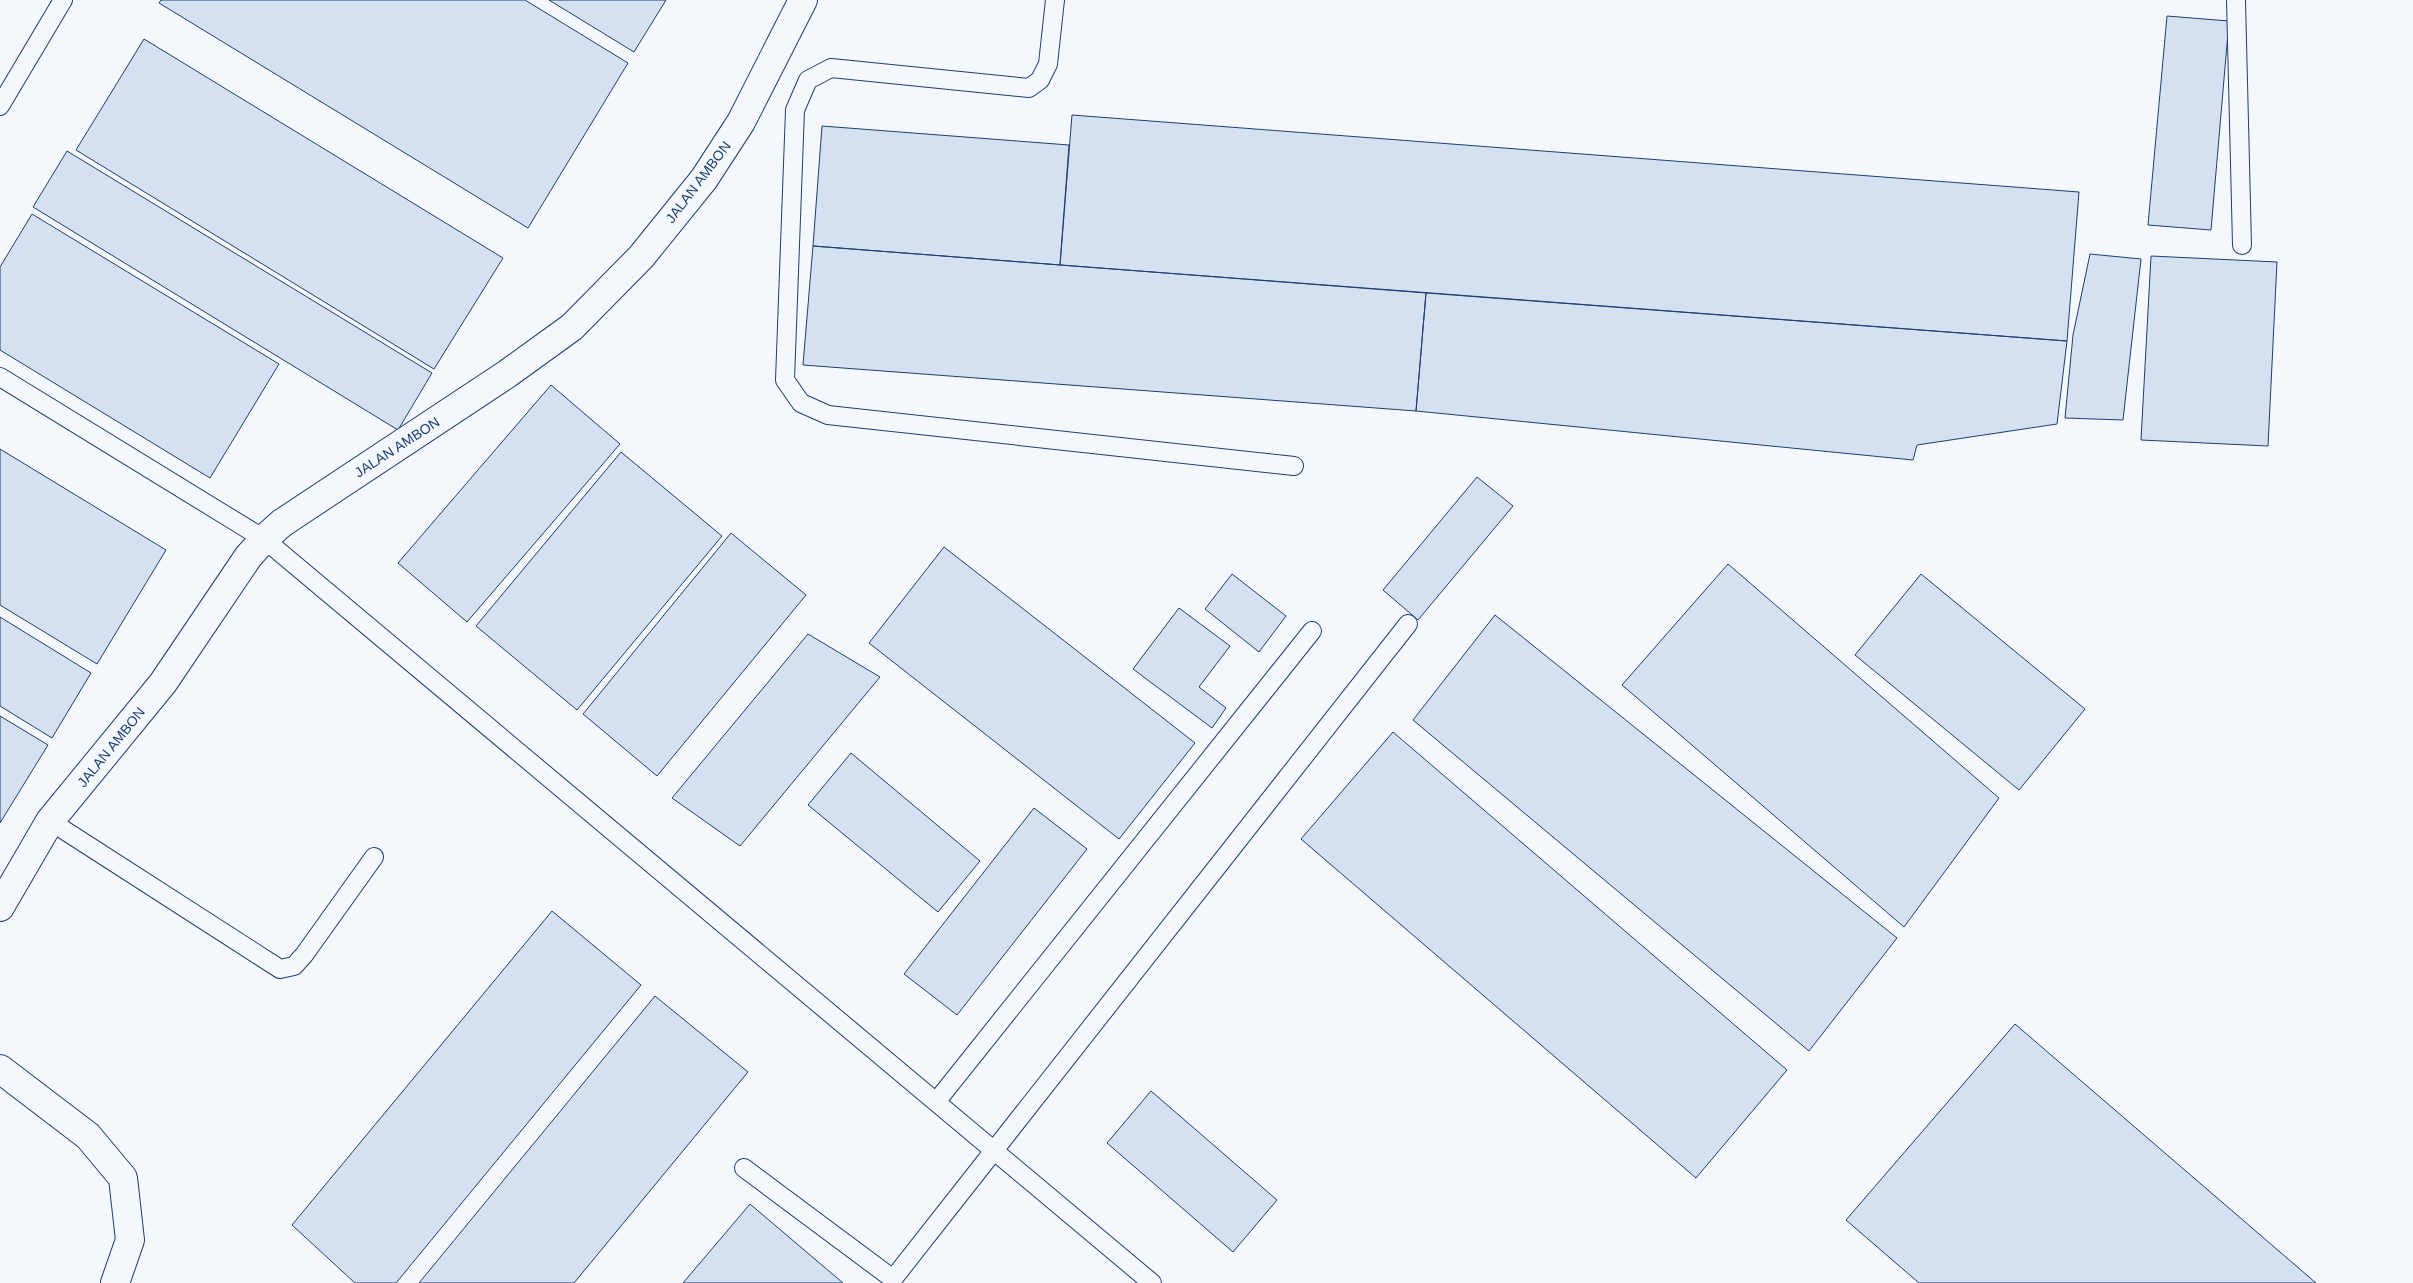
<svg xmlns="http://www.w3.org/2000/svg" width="2413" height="1283" font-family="Helvetica,sans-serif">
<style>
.building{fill:#d5e0f0;stroke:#1d3f73}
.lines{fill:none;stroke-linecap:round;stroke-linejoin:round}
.lane-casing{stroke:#1d3f73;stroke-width:20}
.street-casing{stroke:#1d3f73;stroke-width:30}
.lane{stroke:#f4f7fb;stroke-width:18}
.street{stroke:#f4f7fb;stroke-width:28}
.labels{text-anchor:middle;stroke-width:4;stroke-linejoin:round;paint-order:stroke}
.street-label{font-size:14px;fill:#1d3f73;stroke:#f4f7fb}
</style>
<rect width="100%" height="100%" fill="#f4f7fb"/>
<path class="building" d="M161 0H525L628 63 528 228 159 3Z
M549 0H666L634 52Z
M2167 16 2229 21 2211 230 2148 225Z
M144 39 503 258 434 369 76 150Z
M1072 115 2079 192 2067 341 1060 265Z
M822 126 1069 145 1060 265 813 246Z
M67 151 432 373 398 430 33 207Z
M32 214 279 364 210 478 0 350V267Z
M813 246 1426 293 1416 411 803 365Z
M2090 254 2141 259 2123 420 2065 418 2073 335Z
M2151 256 2277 262 2268 446 2141 440Z
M1426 293 2067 341 2057 424 1917 445 1913 460 1416 411Z
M551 385 620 444 467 622 398 563Z
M0 449 166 550 97 664 0 605Z
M621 452 722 536 577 710 476 626Z
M1477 477 1513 506 1418 620 1383 590Z
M731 533 806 595 657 776 583 714Z
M944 547 1195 743 1119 839 869 643Z
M1728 564 1999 798 1904 927 1622 685Z
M1232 574 1286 616 1259 652 1205 609Z
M1921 574 2085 709 2019 790 1855 655Z
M1179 608 1230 646 1199 687 1226 708 1212 728 1133 669Z
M1495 615 1897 938 1809 1051 1413 720Z
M0 617 91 673 52 738 0 706Z
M808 634 880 677 740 846 672 798Z
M0 716 48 745 0 823Z
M1393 732 1787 1070 1696 1178 1301 839Z
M851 753 980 861 938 912 808 805Z
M1034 808 1087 849 957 1015 904 974Z
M552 911 641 985 396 1283H355L292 1225Z
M655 996 748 1072 574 1283H419Z
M2015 1024 2316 1283H1919L1846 1220Z
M1151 1091 1277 1200 1233 1252 1107 1143Z
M750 1204 843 1283H683Z"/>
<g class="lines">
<defs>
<path id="lane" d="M1055 0 1048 64 1040 80 1029 88 831 68 808 80 795 110 785 380 801 403 828 415 1294 466
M2236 0 2242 245
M0 106 63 0
M0 377 264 539 1152 1283
M50 821 280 969 294 966 304 955 374 857
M936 1102 1312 631
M744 1168 893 1279 1408 624"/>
<path id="street" d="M0 907 50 821 163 683 248 557 264 539 282 523 507 374 572 327 641 257 704 179 741 122 803 0
M0 1069 88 1136 123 1178 130 1240 115 1283"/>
</defs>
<use href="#lane" class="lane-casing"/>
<use href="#street" class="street-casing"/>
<use href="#lane" class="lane"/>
<use href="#street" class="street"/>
</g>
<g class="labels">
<g class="street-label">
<text transform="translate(698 182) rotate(-53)" y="5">JALAN AMBON</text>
<text transform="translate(397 447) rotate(-33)" y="5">JALAN AMBON</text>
<text transform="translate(111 747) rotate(-51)" y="5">JALAN AMBON</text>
</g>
</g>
</svg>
